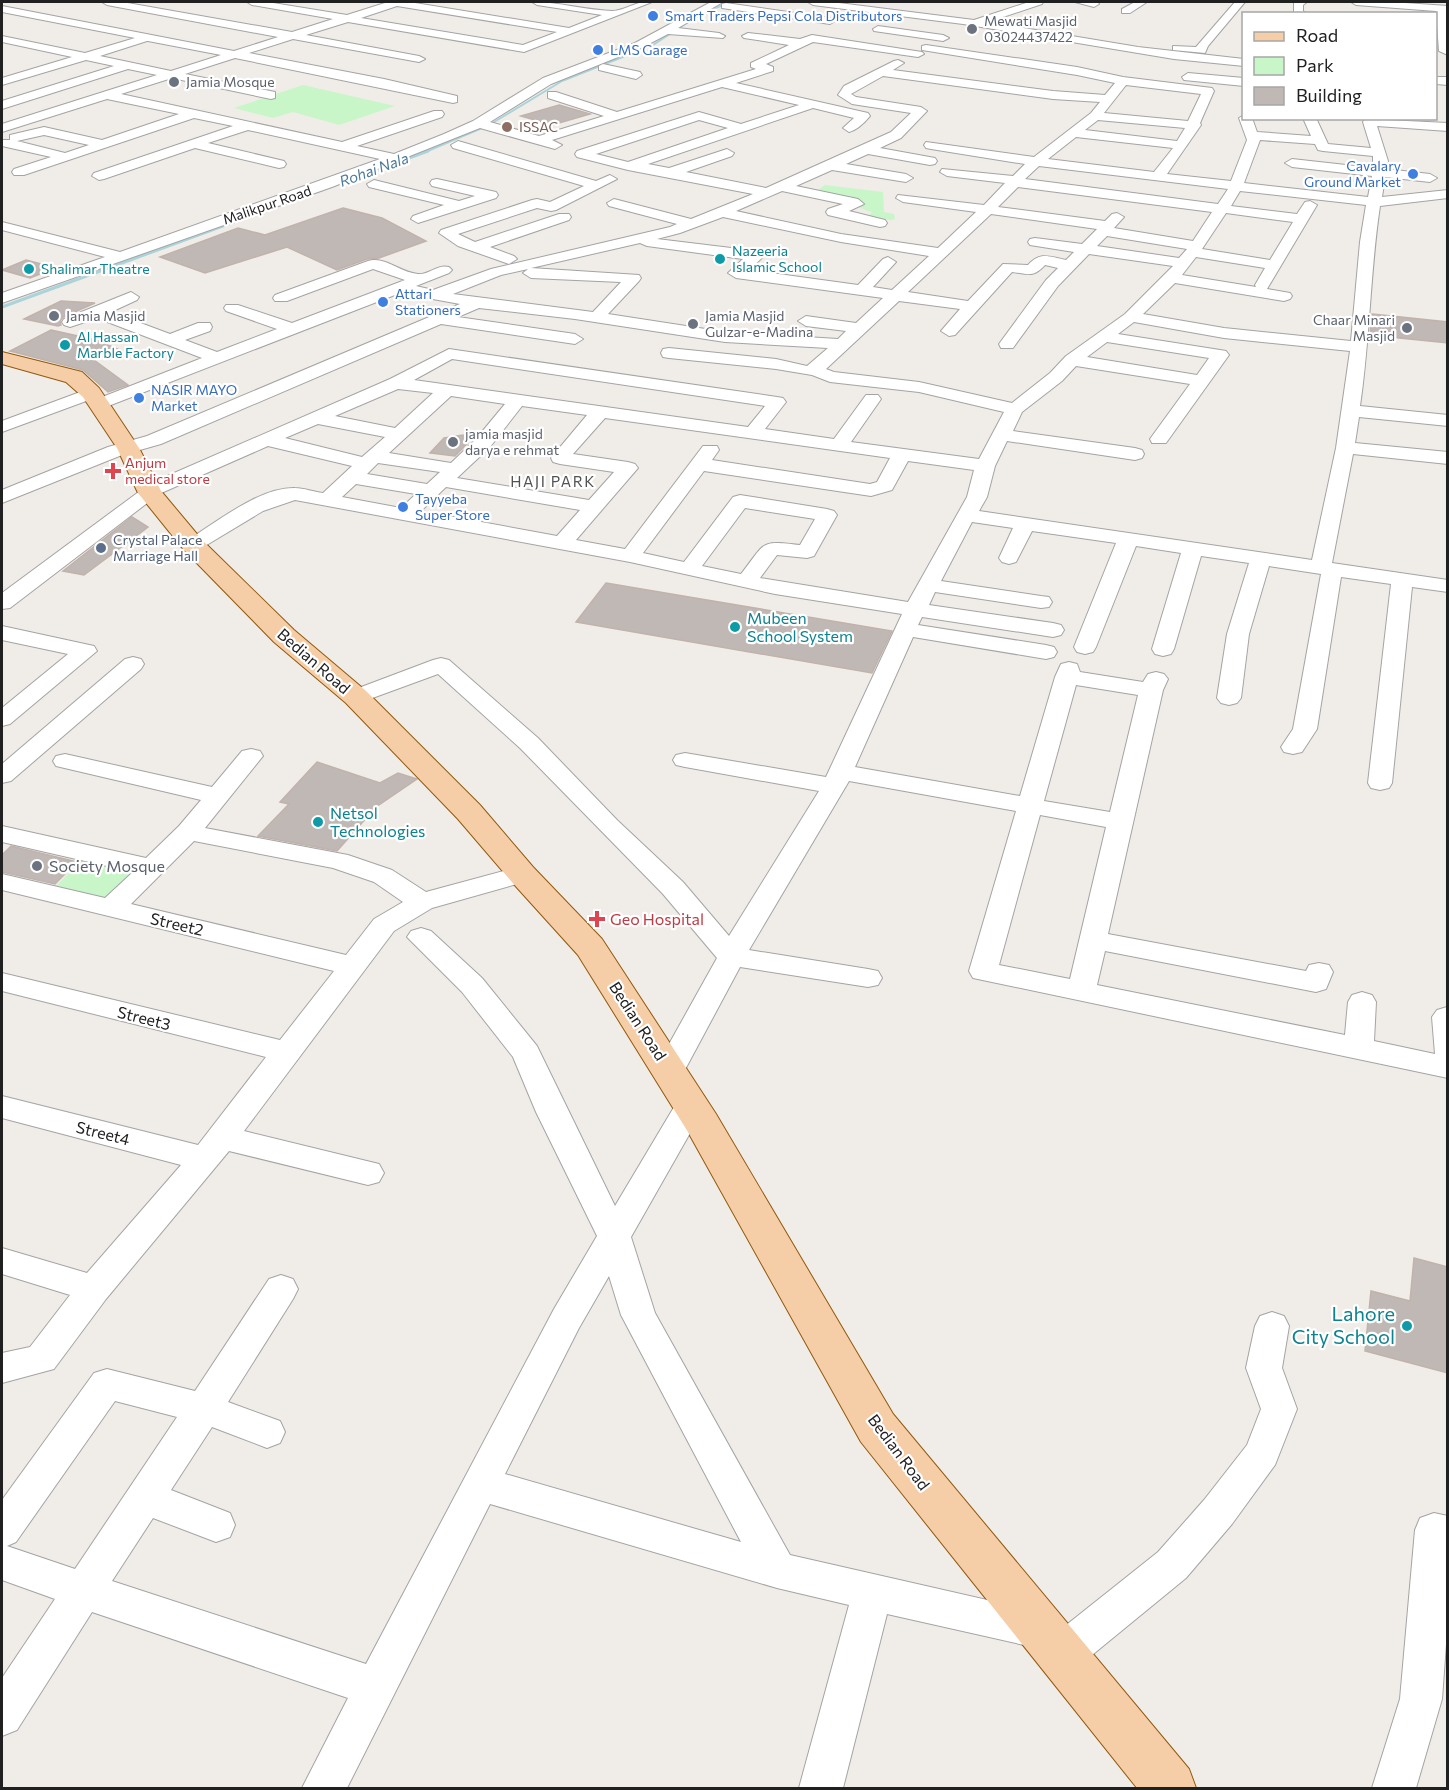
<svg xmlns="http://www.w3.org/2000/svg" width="1449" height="1790" font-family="Commissioner,sans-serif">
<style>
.park{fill:#c9f6c9}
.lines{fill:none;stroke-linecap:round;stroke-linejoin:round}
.stream-far1{stroke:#abd4da;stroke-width:2}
.stream{stroke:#abd4da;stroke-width:3}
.building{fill:#c0b8b4;stroke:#c1b2ab;stroke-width:1.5}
.minor-casing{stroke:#a4a4a4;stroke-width:2}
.major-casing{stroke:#91590b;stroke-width:2}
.minor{fill:#fff;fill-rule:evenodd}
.major{fill:#f5cda7;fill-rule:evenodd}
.shop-dot{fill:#3f7fe0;stroke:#fff;stroke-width:2}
.worship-dot{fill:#6b7280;stroke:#fff;stroke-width:2}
.education-dot{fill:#8d6e63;stroke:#fff;stroke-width:2}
.culture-dot{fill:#0f9aa8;stroke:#fff;stroke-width:2}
.health-dot{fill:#e0444e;stroke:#fff;stroke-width:2}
.service-dot{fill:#5c6f8a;stroke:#fff;stroke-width:2}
.labels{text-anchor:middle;stroke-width:4.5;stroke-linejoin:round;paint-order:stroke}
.far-shop-label{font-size:14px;fill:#366cbe;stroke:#fff;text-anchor:start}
.far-worship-label{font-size:14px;fill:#5b616d;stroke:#fff;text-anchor:start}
.far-education-label{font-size:14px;fill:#785e54;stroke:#fff;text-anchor:start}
.far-street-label{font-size:14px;fill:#202020;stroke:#fff}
.far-culture-label{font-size:14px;fill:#0d838f;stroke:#fff;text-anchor:start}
.far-health-label{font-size:14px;fill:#be3a42;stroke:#fff;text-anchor:start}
.far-service-label{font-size:14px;fill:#4e5e75;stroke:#fff;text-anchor:start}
.far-water-label{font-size:15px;font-style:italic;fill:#4c7a9b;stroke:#fff}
.far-neighbourhood-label{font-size:15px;letter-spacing:1.5px;fill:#535353;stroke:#fff}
.culture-label{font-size:16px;fill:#0d838f;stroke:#fff;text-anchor:start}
.street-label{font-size:16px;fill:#202020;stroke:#fff}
.worship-label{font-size:16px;fill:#5b616d;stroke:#fff;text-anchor:start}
.health-label{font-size:16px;fill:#be3a42;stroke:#fff;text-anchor:start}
.near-culture-label{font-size:20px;fill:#0d838f;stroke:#fff;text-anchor:end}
</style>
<rect width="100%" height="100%" fill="#f0ece7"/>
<path class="park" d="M303 85 395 106 339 125 293 112 273 118 234 108Z
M825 185 883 192 884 212 894 214 895 219 891 220 868 217 872 212C847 205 844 193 815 192Z
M86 856 142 868 108 902 51 891Z"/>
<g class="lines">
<path class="stream-far1" d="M423 153 489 125 562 81 653 45 702 13 731 2"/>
<path class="stream" d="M2 307 428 151"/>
</g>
<path class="building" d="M559 105 590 114 552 125 521 116Z
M343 208 382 218 426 241 379 258 367 259 337 270 287 247 205 273 160 257 238 228 265 235Z
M26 260 56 268 30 278 2 270Z
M61 301 95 303 63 317 60 321 61 325 58 326 24 319Z
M1372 314 1448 322V343L1370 335Z
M51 330 96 340 120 350 94 360 128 385 108 392 83 370 10 351Z
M463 435 468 443 455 456 430 453 444 438Z
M132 517 148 527 84 575 63 571Z
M606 583 695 598 892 631 872 673 576 622Z
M317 762 380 783 398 773 417 779 376 807 337 851 258 836 289 804 280 802Z
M11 846 77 862 55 884 2 872V855Z
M1414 1258 1448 1267V1373L1365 1351 1371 1291 1410 1301Z"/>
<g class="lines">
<defs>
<path id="minor" d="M102 2H122L292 32 333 19 252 5 247 2H267L347 15 388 2H409L569 28 602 15 537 5 532 2C559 2 585 10 612 11 626 11 636 0 652 2L524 52 348 22 306 35 419 56 425 59 419 62 293 39 249 53 384 79 457 96V102L453 103 235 58 185 74 275 92V98L271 99 172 78 121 94 342 142 434 111H442L444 114 442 117 357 146 394 154 444 134 473 121 543 78 635 43 711 2H723L678 28 719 33 725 36 723 38 668 34 643 47 551 84 490 122 539 136 604 116 548 98V92H556L617 112 756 69 751 67V63L789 45 744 38 742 36 748 33 800 39 812 35 922 52 924 54 918 57 813 42 766 64 773 67V71L736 83 868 113 870 116C865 122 857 130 849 132L843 128 854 118 813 108 648 164 669 168 727 149 734 153 732 156 686 172 766 188 891 132 911 113 852 104 838 95 844 86 894 61 898 60 904 63 893 70 1053 91 1105 95 1115 83 1077 75 922 50V46L926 45 1077 67 1123 77 1212 88 1214 91 1200 123 1201 125 1167 174 1231 181 1247 140 1239 118 1244 115V118H1252L1257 132 1311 136 1303 118H1316L1328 144 1371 148 1363 122 1365 119 1448 123V131L1377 126 1388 161 1386 169 1430 174 1437 178 1430 182 1385 177 1382 197 1448 190V198L1380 206C1370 272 1370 339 1360 406L1448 415V426L1359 417 1355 443 1448 452V464L1353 454 1332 563 1448 580V592L1412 587 1392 783 1389 788 1380 790 1371 788 1368 783 1391 584 1341 577 1317 729 1302 752 1293 754 1284 752 1281 747 1293 729 1321 574 1269 566 1249 634 1241 698 1237 703 1229 705 1221 703 1217 698 1227 634 1249 563 1201 556 1174 649 1171 654 1163 656 1155 654 1152 649 1181 553 1136 546 1096 647 1093 652 1085 654 1077 652 1074 647 1116 543 1032 531 1016 562 1009 564 1002 562 999 558 1013 528 972 522 941 581 1041 596 1049 597 1052 602 1049 607 1041 608 935 592 929 605 1053 623 1061 625 1064 630 1061 635 1053 637 922 617 918 625 1046 645 1054 647 1057 652 1054 657 1046 659 913 637 855 767 1020 796 1055 677 1061 664 1069 662 1077 664 1080 672 1143 682 1148 674 1156 672 1164 674 1168 679 1163 690 1108 934 1306 971 1309 965 1319 963 1329 965 1333 972 1326 989 1316 992 1105 951 1097 985 1345 1035 1348 1002 1352 995 1362 992 1372 995 1376 1002 1374 1041 1435 1054 1432 1017 1437 1010 1447 1007 1448 1078 973 978 969 971 1016 811 849 781 749 950 868 969 878 971 882 978 878 985 868 987 740 967 680 1079 669 1082 658 1079 654 1071 717 958 663 894 520 748 438 674 356 704 348 702 344 697 348 692 433 660 441 658 449 660 538 738 617 820 683 882 729 936 819 791 685 767 676 765 673 760 676 755 685 753 826 777 902 614 775 594 630 562 295 500 263 511 200 549 193 551 186 549 183 545 186 541C216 523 259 487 295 488 304 488 314 492 323 493L352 466 268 446 159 494 10 608 2 609V593L140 491 142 487 390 379 449 349 777 397 783 398 786 402 765 429 834 439 866 395H878L881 399 851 442 979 459 1004 412 919 392 830 382 812 375 776 369 669 358 663 357 661 353 663 349 669 348 776 359 807 366 828 348 725 342 575 319 479 308 458 317 575 334 583 339 575 344 441 324 161 444 122 455 2 503V490L108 447 147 436 460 304 400 293 98 410 92 409 89 405 92 401 202 358 97 318 70 327 64 325 62 322 64 319 131 292 139 297 137 300 111 312 170 334 198 323H210L212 327 210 331 185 340 217 352 277 329 226 311 224 308 226 305H238L292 323 405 280 373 269 287 301H275L273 298 275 295 368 261C385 256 401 273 418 274 429 275 437 264 449 267L452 270 449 273 416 286 433 290 491 269 670 227 677 224 609 206 607 203 614 199 691 219 753 194 628 170 577 157 575 154 577 151 699 112 741 124 799 105 722 87 552 140 562 145 555 149 480 128 332 187 2 303V293L105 257 2 230V222L120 252 380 159 248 130 208 143 284 161 286 164 284 167 279 168 195 148 104 179 99 180 92 176 94 173 233 126 194 118 24 175H14L12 172 14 169 51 157 2 146V140H10V135L44 127 102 140 179 114 107 99 2 132V124L157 75 128 69 2 109V101L114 66 86 60 2 85V78L72 57 2 42V36L85 53 135 38 2 12V6L234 51 278 37 107 5ZM397 6 557 32 523 45 361 18ZM147 41H148L221 55 171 71 100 56ZM883 76 1053 99 1100 102 1091 113 1034 157 926 142 924 145 926 148 931 149 1025 164 1013 176 942 169 940 172 947 176 1005 183 984 205 898 195 896 198 903 202 976 212 938 248 841 234 736 211 782 191 843 204 828 209 826 212 828 215 880 227 885 226 887 223 885 220 849 211 864 204 858 199 796 186 832 170 906 182 913 178 906 174 846 164 868 154 930 165 935 164 937 161 935 158 880 148 901 138 927 111 921 107 856 97 851 94ZM1126 85 1201 94 1188 121 1104 113ZM699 120 728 128 628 162 596 154ZM1098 120 1185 128 1177 141 1085 130ZM44 135 89 145 65 153 17 141ZM1076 137 1173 148 1154 172 1048 159ZM1260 140 1315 144 1318 150 1323 151 1373 156V168L1292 159 1285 163 1292 167 1372 176 1368 197 1244 183ZM1039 166 1228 189 1218 204 1025 179ZM1018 187 1212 212 1193 241 1114 228 1124 217 1117 213 1112 214 1105 221 998 207ZM1240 191 1366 205 1360 242 1351 341 1224 328 1143 314 1175 283 1284 301 1290 299 1292 296 1290 293 1267 289 1317 205 1310 201 1305 202 1297 214 1231 206ZM1226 213 1293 222 1270 260 1202 249ZM991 214 1097 229 1082 244 1035 238 1030 239 1028 242 1030 245 1074 252 1066 260C1049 257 1041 251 1028 265L1003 264 968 301 908 292ZM723 217 841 242 929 256 892 290 873 287 896 262 888 257 883 259 858 285 749 270 764 256 756 251 657 239 680 233ZM1107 236 1187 249 1179 258 1097 246ZM640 243 647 246 743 259 728 273 736 278 883 298 856 323 806 316 798 321 806 326 846 331 838 339 725 332 608 314 639 281 641 278 639 275 531 268ZM1089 254 1173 266 1125 314 1066 356 1050 373 1012 403 919 382 834 372 826 369 899 301 960 309 941 331 949 336 955 335 1012 272C1028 274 1033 278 1045 265L1058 268 1046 280 999 344 1001 348H1013L1058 286ZM1196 257 1265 268 1255 285 1256 287 1182 275ZM528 269 523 273 531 278 621 282 593 312 453 294 501 275ZM1134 322 1224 338 1350 351 1336 448 1312 560 979 511 987 497 995 466 1007 441 1135 460 1142 458 1144 454 1142 450 1135 448 1013 431 1022 412 1062 381 1076 366 1190 384 1150 439 1152 443H1166L1229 355 1226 351 1220 350 1118 334ZM1107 342 1209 358 1197 375 1087 357ZM452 359 765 406 748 427 414 380ZM398 389 433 393 395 428 335 416ZM451 396 505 404 476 439 451 463 389 453ZM522 406 587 415 551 458 553 462 560 464 614 472 589 500 457 478 490 447ZM605 418 890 458 877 482 870 484 712 460 719 450 717 446H703L625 549 576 540 638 468 635 464 628 462 573 454ZM318 424 385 437 362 457 285 438ZM908 461 974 470 967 497 908 602 760 578 777 555 807 558 814 556 837 515 834 511 827 509 740 495 733 497 684 562 643 553 704 471 871 496 892 490ZM378 463 440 472 427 484 367 474ZM356 484 416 494 401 508 342 497ZM446 487 580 510 557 536 421 511ZM745 508 815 519 800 545C759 540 766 542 741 574L702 566ZM1076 685 1138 695 1110 812 1044 801ZM1040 815 1106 827 1070 979 999 965Z
M808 2H831L974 20 1029 2H1043L1042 4 988 22 1138 47 1244 59V66L1174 59 963 24 813 5Z
M1075 2H1097L1099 4 1094 7Z
M1135 2H1147L1130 13H1122V9Z
M1235 2H1245L1208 46 1205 53 1173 50V46L1196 47Z
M1294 2H1307L1303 5V11L1307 14H1294Z
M1351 2H1391L1448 6V55L1439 51 1436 11 1356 5Z
M726 3 830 18 835 21 830 24 722 8V4Z
M878 26 943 35 949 38 943 41 874 31 873 29Z
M603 64 640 72 642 75 636 79 599 70V66Z
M1188 73 1244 78V86L1184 80 1182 77Z
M1436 77H1448V85L1436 84Z
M458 141 596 181 610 175 617 179 556 210 551 211 537 208 458 234 475 242 559 214H569L571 217 569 220 490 247 514 256 517 259 509 264 458 246 439 233 441 230 532 200 537 199 550 202 584 186 453 148 451 145Z
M437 179 496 192 498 195 496 198 418 223 411 219 413 216 444 205 369 187 367 184 374 180 459 201 475 196 432 186 430 183 432 180Z
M91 388 97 389 100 393 97 397 2 432V421Z
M2 626 94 646 97 651 10 724 2 726V708L68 654 2 640Z
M133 657 141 659 144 664 141 669 11 781 2 783V764L125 659Z
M251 749 260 751 263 756 205 828 348 855 392 870 426 892 522 866 531 868 535 874 531 880 432 908 394 931 244 1131 379 1164 384 1173 379 1182 368 1185 229 1151 106 1299 54 1369 2 1383V1353L30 1347 70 1295 2 1274V1248L87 1273 181 1165 2 1118V1096L198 1145 266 1057 2 991V973L280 1040 334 971 2 890V874L105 898 133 872 2 842V826L146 858 179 826 201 800 56 766 53 761 56 756 65 754 212 787 242 751ZM194 841 333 868 374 882 403 902 374 919 346 955 131 904Z
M421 928 431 931 482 978 537 1046 615 1206 680 1097 691 1094 702 1097 706 1105 631 1237 655 1313 790 1555 1040 1612 1054 1617 1060 1630 1158 1552 1204 1500 1247 1445 1261 1409 1246 1368 1255 1326 1260 1316 1272 1312 1284 1316 1289 1326 1282 1368 1297 1409 1275 1465 1232 1524 1186 1578 1075 1669 1060 1675 1045 1669 1039 1655 1042 1649 887 1614 843 1788H799L849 1605 777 1588 490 1504 347 1788H302L348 1698 92 1612 17 1730 2 1736V1678L55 1599 2 1580V1500L94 1373 107 1369 195 1391 269 1279 281 1275 293 1279 298 1289 293 1299 228 1402 280 1421 285 1432 280 1443 267 1448 212 1427 171 1490 230 1513 235 1525 230 1537 216 1542 153 1518 112 1581 366 1664 554 1309 597 1236 536 1112 513 1057 462 992 407 937 411 931ZM609 1276 621 1315 741 1542 505 1474 579 1328ZM115 1401 177 1417 75 1569 7 1546 16 1542Z
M1434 1513 1448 1516V1617L1442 1699 1416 1788H1372L1400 1699 1415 1530 1420 1518Z"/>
<path id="major" d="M2 352 82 372 99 388 139 448 161 491 202 540 294 630 366 691 480 805 533 867 602 939 716 1114 893 1414 1189 1769 1196 1788H1137L861 1442 688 1132 578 955 511 881 458 819 346 703 274 642 184 550 138 493 117 448 83 397 66 382 2 364Z"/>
</defs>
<use href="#minor" class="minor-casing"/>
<use href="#major" class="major-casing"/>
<use href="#minor" class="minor"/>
<use href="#major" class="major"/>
</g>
<g class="shop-dot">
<circle cx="653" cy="16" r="6"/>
<circle cx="598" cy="50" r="6"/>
<circle cx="1413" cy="174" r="6"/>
<circle cx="383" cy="302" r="6"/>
<circle cx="139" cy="398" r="6"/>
<circle cx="403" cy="507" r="6"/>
</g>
<g class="worship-dot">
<circle cx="972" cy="29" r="6"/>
<circle cx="174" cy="82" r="6"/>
<circle cx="54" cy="316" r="6"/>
<circle cx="693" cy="324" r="6"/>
<circle cx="1407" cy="328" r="6"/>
<circle cx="453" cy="442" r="6"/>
<circle cx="37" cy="866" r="6"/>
</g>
<circle class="education-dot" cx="507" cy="127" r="6"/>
<g class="culture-dot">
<circle cx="720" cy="259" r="6"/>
<circle cx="29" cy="269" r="6"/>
<circle cx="65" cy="345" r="6"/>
<circle cx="735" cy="627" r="6"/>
<circle cx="318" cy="822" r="6"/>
<circle cx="1407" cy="1326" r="6"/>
</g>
<g class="health-dot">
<path d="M110 462h6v6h6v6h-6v6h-6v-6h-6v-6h6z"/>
<path d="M594 910h6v6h6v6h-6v6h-6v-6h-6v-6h6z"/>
</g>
<circle class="service-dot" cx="101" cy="548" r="6"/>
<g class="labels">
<g class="far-shop-label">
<text x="665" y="21">Smart Traders Pepsi Cola Distributors</text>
<text x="610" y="55">LMS Garage</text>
<text x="1401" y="171" text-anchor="end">Cavalary<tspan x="1401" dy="16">Ground Market</tspan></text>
<text x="395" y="299">Attari<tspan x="395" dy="16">Stationers</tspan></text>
<text x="151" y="395">NASIR MAYO<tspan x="151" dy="16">Market</tspan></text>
<text x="415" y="504">Tayyeba<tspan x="415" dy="16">Super Store</tspan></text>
</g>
<g class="far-worship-label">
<text x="984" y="26">Mewati Masjid<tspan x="984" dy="16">03024437422</tspan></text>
<text x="186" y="87">Jamia Mosque</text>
<text x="66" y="321">Jamia Masjid</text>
<text x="705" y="321">Jamia Masjid<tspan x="705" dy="16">Gulzar-e-Madina</tspan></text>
<text x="1395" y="325" text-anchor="end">Chaar Minari<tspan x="1395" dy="16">Masjid</tspan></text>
<text x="465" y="439">jamia masjid<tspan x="465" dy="16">darya e rehmat</tspan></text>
</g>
<g class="far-education-label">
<text x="519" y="132">ISSAC</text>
</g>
<g class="far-street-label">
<text transform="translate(267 205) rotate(-19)" y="5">Malikpur Road</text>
</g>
<g class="far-culture-label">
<text x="732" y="256">Nazeeria<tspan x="732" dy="16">Islamic School</tspan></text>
<text x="41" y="274">Shalimar Theatre</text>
<text x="77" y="342">Al Hassan<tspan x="77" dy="16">Marble Factory</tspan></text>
</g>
<g class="far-health-label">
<text x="125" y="468">Anjum<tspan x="125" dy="16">medical store</tspan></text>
</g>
<g class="far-service-label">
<text x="113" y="545">Crystal Palace<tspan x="113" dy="16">Marriage Hall</tspan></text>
</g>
<g class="far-water-label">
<text transform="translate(374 170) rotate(-20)" y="5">Rohai Nala</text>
</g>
<g class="far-neighbourhood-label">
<text x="553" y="487">HAJI PARK</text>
</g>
<g class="culture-label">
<text x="747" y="624">Mubeen<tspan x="747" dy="18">School System</tspan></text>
<text x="330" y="819">Netsol<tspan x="330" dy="18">Technologies</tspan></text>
</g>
<g class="street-label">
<text transform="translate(314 661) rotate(41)" y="6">Bedian Road</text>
<text transform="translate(177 924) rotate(13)" y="6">Street2</text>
<text transform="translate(144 1018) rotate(14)" y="6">Street3</text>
<text transform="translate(638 1021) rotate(57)" y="6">Bedian Road</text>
<text transform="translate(103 1133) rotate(14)" y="6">Street4</text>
<text transform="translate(899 1452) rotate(53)" y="6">Bedian Road</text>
</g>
<g class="worship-label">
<text x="49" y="872">Society Mosque</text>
</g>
<g class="health-label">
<text x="610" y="925">Geo Hospital</text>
</g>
<g class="near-culture-label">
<text x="1395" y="1321">Lahore<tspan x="1395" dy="23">City School</tspan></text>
</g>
</g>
<rect width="1449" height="1790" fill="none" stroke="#202020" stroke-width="6"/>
<rect x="1242" y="12" width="195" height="108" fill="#ffffff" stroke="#a6a6a6" stroke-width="1.5"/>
<rect x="1254" y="32" width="30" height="9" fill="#f5cda7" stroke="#a6a6a6" stroke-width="1.5"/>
<text x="1296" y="42" font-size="18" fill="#202020">Road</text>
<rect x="1254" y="57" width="30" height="18" fill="#c9f6c9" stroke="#a6a6a6" stroke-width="1.5"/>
<text x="1296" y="72" font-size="18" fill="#202020">Park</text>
<rect x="1254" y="87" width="30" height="18" fill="#c0b8b4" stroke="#a6a6a6" stroke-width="1.5"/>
<text x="1296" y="102" font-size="18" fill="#202020">Building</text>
</svg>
